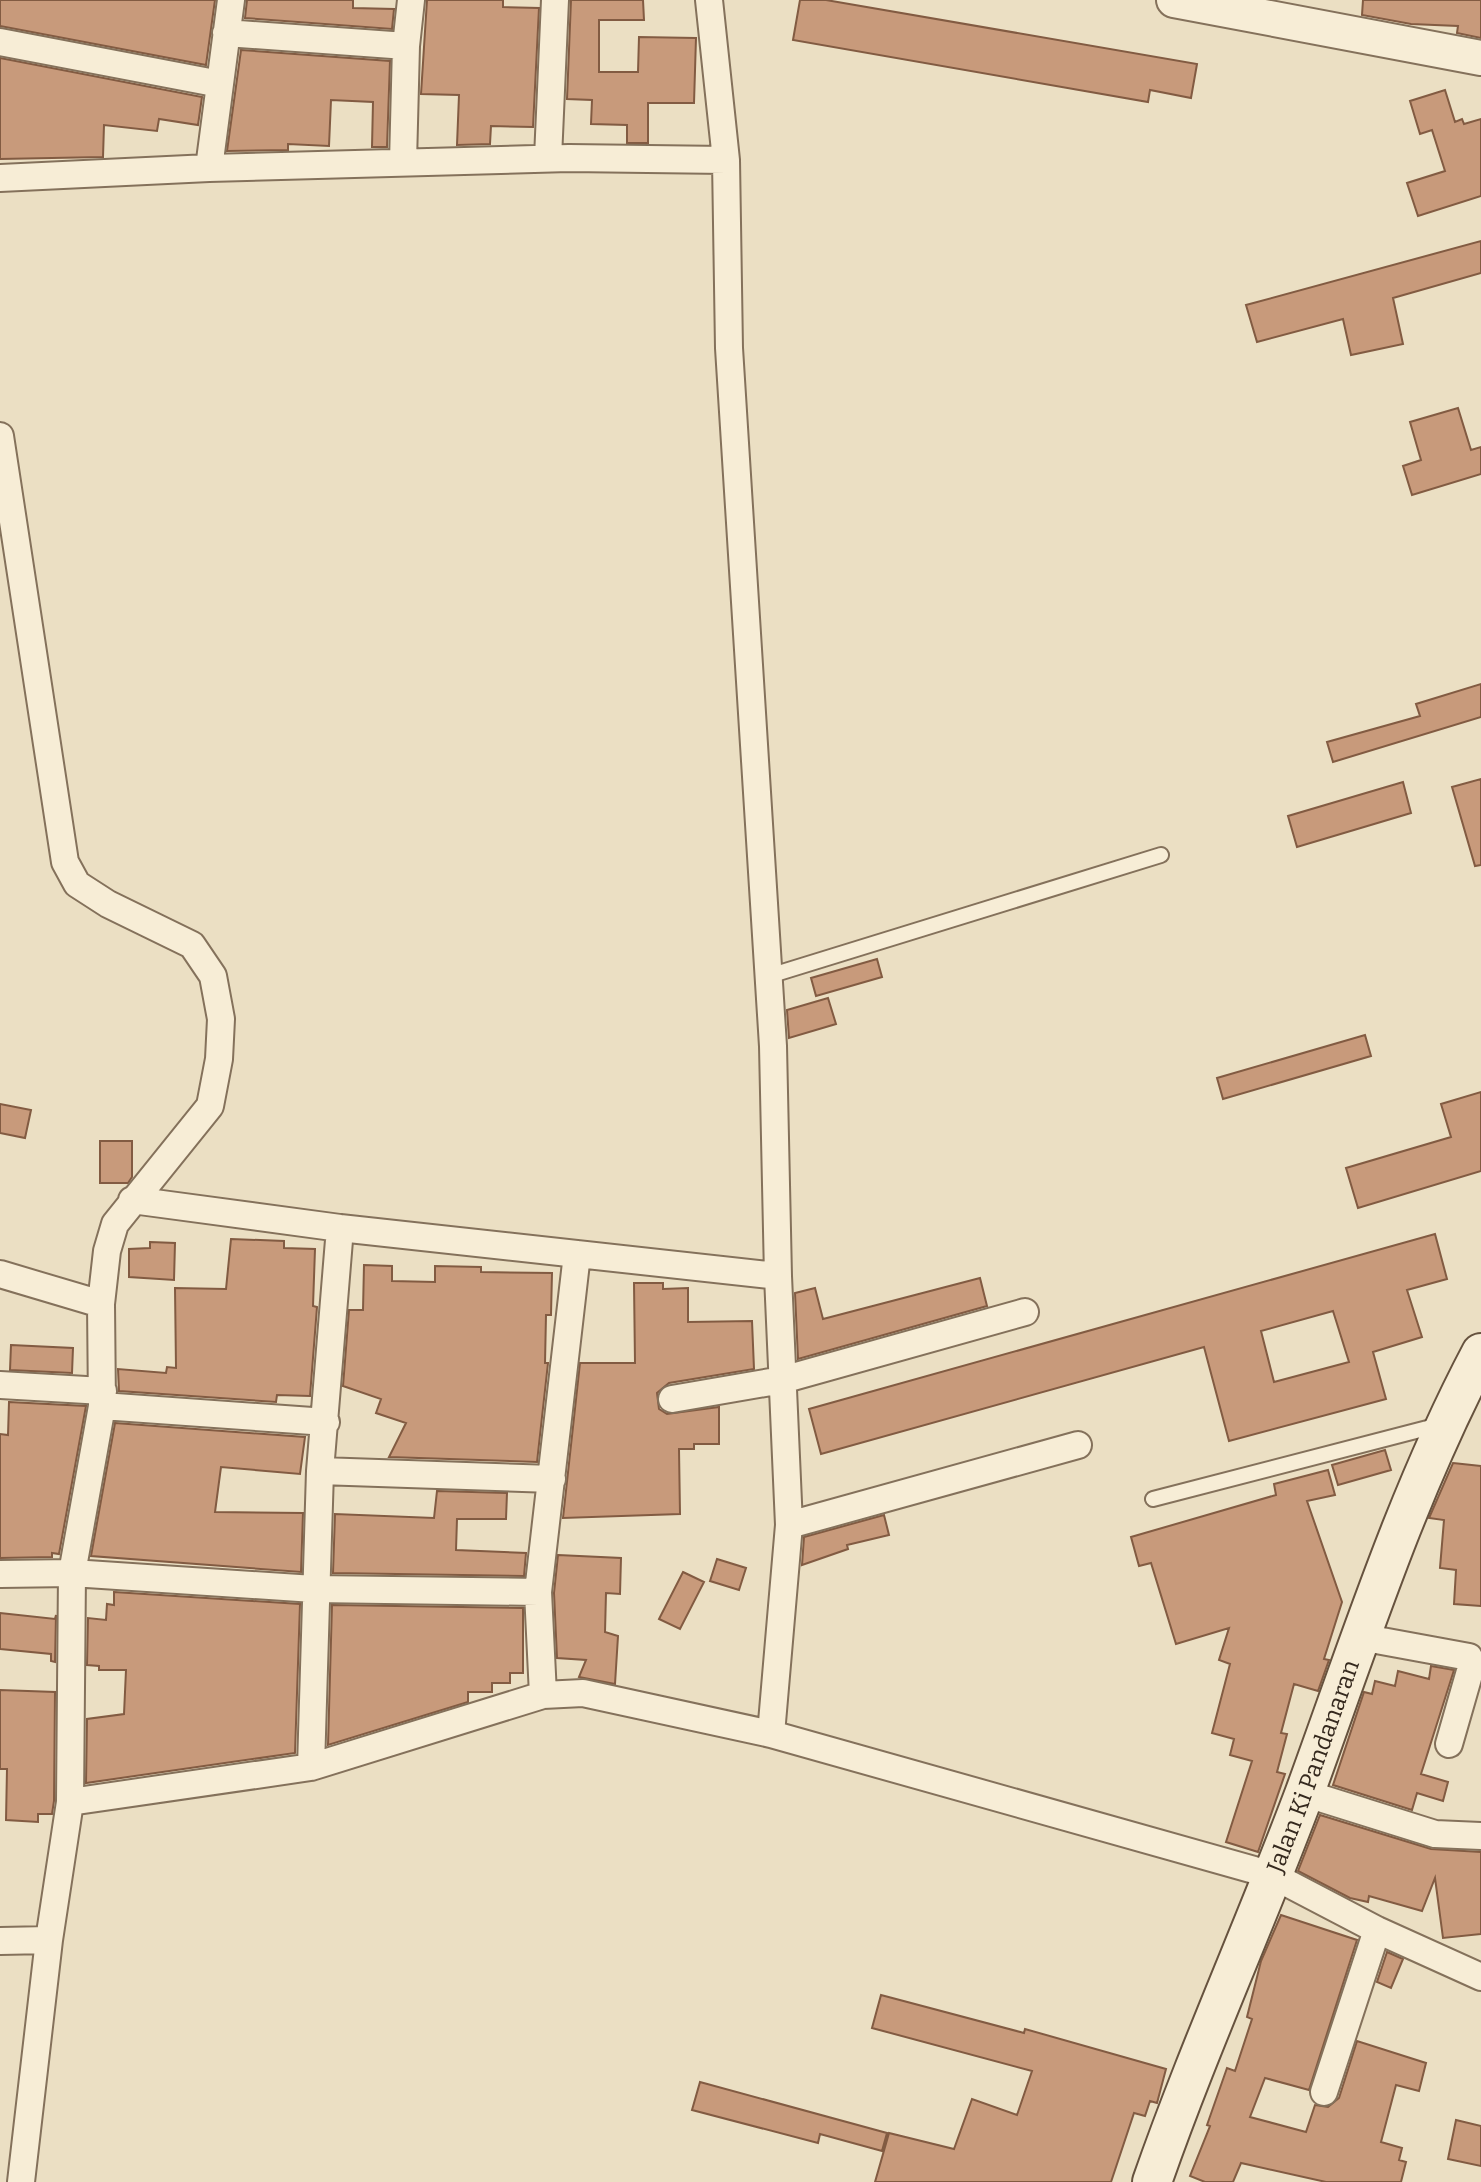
<svg xmlns="http://www.w3.org/2000/svg" width="1481" height="2182" font-family="Bitter,serif">
<style>
.building{fill:#c89a7b;stroke:#825b42;stroke-width:2;fill-rule:evenodd}
.lines{fill:none;stroke-linecap:round;stroke-linejoin:round}
.service-casing{stroke:#84715b;stroke-width:18}
.minor-casing{stroke:#84715b;stroke-width:30}
.tertiary-casing{stroke:#84715b;stroke-width:38}
.secondary-casing{stroke:#66523e;stroke-width:42}
.service{stroke:#f7edd6;stroke-width:14}
.minor{stroke:#f7edd6;stroke-width:26}
.tertiary{stroke:#f7edd6;stroke-width:34}
.secondary{stroke:#f7edd6;stroke-width:38}
.labels{text-anchor:middle;stroke-width:8;stroke-linejoin:round;paint-order:stroke}
.street-label{font-size:24px;fill:#35291e;stroke:#f3e9d2}
</style>
<rect width="100%" height="100%" fill="#ebdfc3"/>
<path class="building" d="M0 0H215L206 65 0 26Z
M247 0H353V8L394 9 392 29 245 18Z
M427 0H503V7L539 8 533 127 491 126 490 144 457 145 459 95 421 94Z
M571 0H643L644 20H599V72H638L639 37 696 38 694 103H648V143H627V125L591 124 592 100 567 99Z
M800 0H826L1197 64 1191 98 1150 90 1148 102 793 40Z
M1363 0H1481V38L1457 33 1458 26 1411 24 1362 15Z
M241 50 390 61 387 147H372L373 102 331 100 329 146 288 144V150L227 151Z
M0 58 202 97 198 125 159 119 157 131 104 125 103 157 0 159Z
M1445 90 1455 122 1462 119 1464 124 1481 119V196L1418 216 1407 183 1445 171 1432 130 1420 134 1410 101Z
M1481 241V273L1393 298 1403 344 1351 355 1343 319 1257 342 1246 305Z
M1458 408 1471 450 1481 447V474L1412 495 1403 466 1421 460 1410 422Z
M1481 684V717L1333 762 1327 742 1420 716 1416 704Z
M1481 779V865L1475 866 1452 787Z
M1403 782 1411 813 1297 847 1288 816Z
M877 959 882 977 816 996 811 978Z
M828 998 836 1024 789 1038 787 1010Z
M1365 1035 1371 1056 1223 1099 1217 1078Z
M1481 1092V1171L1358 1208 1346 1168 1451 1137 1441 1104Z
M0 1104 31 1110 25 1138 0 1133Z
M100 1141H132V1177L128 1183H100Z
M1435 1234 1447 1279 1407 1290 1422 1337 1373 1352 1386 1399 1229 1441 1204 1347 821 1454 809 1409ZM1333 1311 1349 1362 1274 1382 1261 1331Z
M231 1239 284 1241V1248L315 1249 313 1306 317 1307 310 1396 277 1395 276 1402 119 1391 118 1369 166 1373 167 1367 176 1368 175 1288 226 1289Z
M150 1242 175 1243 174 1280 129 1277V1249L150 1248Z
M364 1265 392 1266V1281L435 1282V1266L481 1267V1272L552 1273 551 1315H546L545 1363H548L537 1462 389 1457 406 1423 376 1413 381 1399 343 1386 349 1310H363Z
M980 1278 987 1306 798 1359 795 1293 815 1288 823 1319Z
M634 1283H663V1289L688 1288V1322L752 1321 754 1369 669 1383 657 1393 659 1409 667 1414 719 1407V1444H694V1449H679L680 1514 563 1518 580 1363H635Z
M11 1345 73 1348 72 1373 10 1370Z
M9 1402 86 1406 59 1554 52 1553V1557L0 1558V1434L8 1435Z
M115 1423 305 1437 300 1474 221 1467 215 1512 303 1513 301 1572 91 1556Z
M1385 1450 1391 1470 1338 1485 1332 1465Z
M1453 1463 1481 1466V1606L1454 1604 1456 1570 1440 1568 1444 1520 1429 1518Z
M1328 1470 1335 1495 1307 1501 1342 1602 1324 1659 1329 1660 1318 1691 1294 1684 1281 1733 1287 1734 1277 1772 1285 1774 1258 1852 1226 1842 1252 1761 1230 1755 1234 1739 1212 1733 1230 1664 1219 1660 1229 1628 1176 1644 1151 1563 1139 1566 1131 1537 1276 1495 1274 1484Z
M437 1491 507 1493 506 1519H457L456 1550 526 1553 524 1576 333 1573 335 1514 434 1518Z
M884 1515 889 1535 847 1545 848 1549 802 1565 804 1537Z
M558 1555 621 1558 620 1594 606 1593 605 1632 618 1636 615 1684 579 1677 586 1660 557 1658 554 1593Z
M717 1559 746 1568 739 1590 710 1581Z
M683 1572 704 1582 680 1629 659 1619Z
M114 1592 300 1604 295 1753 86 1783 87 1719 124 1714 126 1670H99V1666L87 1665 88 1618 106 1620 107 1604 114 1605Z
M332 1605 523 1608V1673H510V1683H492V1692H468V1702L328 1745Z
M0 1613 55 1619 56 1615 55 1662 51 1661V1654L0 1649Z
M1431 1666 1454 1670 1421 1774 1448 1782 1443 1801 1417 1793 1412 1810 1333 1785 1364 1692 1372 1694 1375 1681 1395 1686 1398 1671 1429 1679Z
M0 1690 55 1692 54 1801 52 1814H38V1822L6 1820 7 1769H0Z
M1320 1815 1431 1849 1481 1852V1934L1443 1938 1435 1878 1422 1911 1369 1896 1368 1902 1350 1898 1298 1871Z
M1281 1915 1357 1940 1309 2090 1265 2078 1250 2117 1306 2132 1315 2105 1328 2107 1339 2098 1357 2041 1426 2063 1419 2091 1396 2085 1381 2142 1402 2148 1399 2160 1406 2162 1401 2182H1326L1241 2163 1233 2182H1205L1190 2176 1210 2126 1207 2125 1227 2068 1235 2071 1252 2019 1247 2017 1261 1961Z
M1387 1952 1403 1959 1391 1988 1377 1982Z
M881 1995 1024 2033 1025 2029 1166 2069 1157 2103 1150 2101 1145 2116 1134 2113 1111 2182H875L889 2133 954 2149 972 2099 1017 2115 1032 2071 872 2028Z
M700 2082 887 2133 882 2151 820 2134 818 2143 692 2110Z
M1456 2120 1481 2126V2166L1448 2159Z"/>
<g class="lines">
<defs>
<path id="service" d="M769 976 1161 855
M1153 1499 1439 1425"/>
<path id="minor" d="M231 0 209 168 569 158 726 160 729 348 773 1046 778 1276 789 1525 771 1734
M709 0 726 160
M226 33 406 46
M0 42 220 84
M548 158 555 0
M403 162 406 46 411 0
M0 178 209 168
M0 436 65 862 77 884 108 904 192 945 213 976 221 1019 219 1059 210 1106 115 1224 107 1251 101 1304 102 1406 72 1573 70 1802 49 1940 21 2182
M132 1200 340 1228 778 1276
M0 1274 101 1304
M0 1385 103 1391
M672 1399 782 1380 1025 1312
M102 1406 326 1422
M320 1471 552 1479
M789 1525 1078 1445
M0 1574 72 1573 314 1589 538 1592
M1360 1637 1469 1657 1472 1664 1449 1744
M543 1695 538 1592 577 1254
M311 1767 320 1471 340 1228
M1304 1793 1435 1834 1481 1836
M70 1802 311 1767 543 1695 583 1693 771 1734 1272 1875 1377 1930 1481 1977
M0 1941 49 1940
M1324 2092 1377 1930"/>
<path id="tertiary" d="M1174 0 1481 58"/>
<g id="secondary">
<path id="s1" d="M1152 2182C1198 2050 1256 1923 1305 1792 1359 1644 1407 1493 1481 1353"/>
</g>
</defs>
<use href="#service" class="service-casing"/>
<use href="#minor" class="minor-casing"/>
<use href="#tertiary" class="tertiary-casing"/>
<use href="#secondary" class="secondary-casing"/>
<use href="#service" class="service"/>
<use href="#minor" class="minor"/>
<use href="#tertiary" class="tertiary"/>
<use href="#secondary" class="secondary"/>
</g>
<g class="labels">
<g class="street-label">
<text dy="8" stroke="none"><textPath href="#s1" startOffset="446">Jalan Ki Pandanaran</textPath></text>
</g>
</g>
</svg>
